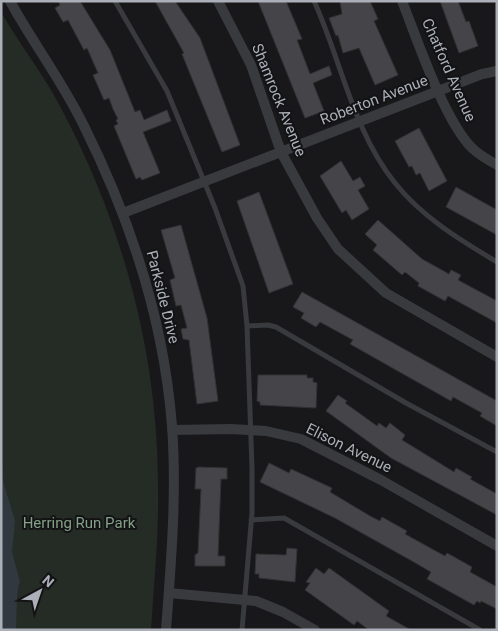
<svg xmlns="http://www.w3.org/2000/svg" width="498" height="631" font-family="Roboto,sans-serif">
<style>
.green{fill:#242c25}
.water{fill:#31383f}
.building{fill:#454549;stroke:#323235}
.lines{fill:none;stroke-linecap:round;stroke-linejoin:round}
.lane{stroke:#393a3e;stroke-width:5}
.street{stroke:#393a3e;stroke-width:10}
.labels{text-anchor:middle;stroke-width:4;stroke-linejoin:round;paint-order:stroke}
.street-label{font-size:15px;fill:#abafb8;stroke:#131315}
.park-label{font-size:15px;fill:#84a187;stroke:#131315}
</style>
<rect width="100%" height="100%" fill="#18181a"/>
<path class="green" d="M1 12C20 45 44 75 61 108 123 225 158 354 158 486 159 534 154 582 151 630H1Z"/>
<path class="water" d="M1 450 3 481 15 521 12 552 20 582C16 589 17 618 16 630H1Z"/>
<path class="building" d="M58 1H80L110 50 135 112 140 110 144 120 167 110 171 121 143 132 160 173 142 180 140 177 136 179 114 126 118 124 116 120 118 119 113 109 109 98 104 100 93 75 98 73 87 48 84 50 68 20 63 22 55 8 60 5Z
M155 1H175L200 38 240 145 222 152 182 54 184 53Z
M258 1H286L302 39 297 40 310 74 329 66 332 75 313 83 324 111 305 118Z
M340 1H370L378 19 374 21 398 75 375 85 359 48 343 53 338 35 336 36 329 18 342 14Z
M440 1H458L466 22 469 21 478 46 459 53Z
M419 128 447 181 429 191 420 173 416 175 412 166 409 167 395 141Z
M341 161 353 181 360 177 365 186 358 190 369 209 352 220 346 210 342 213 320 176Z
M456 187 497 210V235L446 207Z
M259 192 293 284 269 293 237 201Z
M378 220 422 259 449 274 451 270 461 275 458 280 497 301V323L448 296 445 301 418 286 419 283 405 272 402 275 373 250 377 245 365 234Z
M181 225 207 318 218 401 197 404 189 340 183 339 181 329 187 328 181 305 176 306 170 280 175 278 161 230Z
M302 292 497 401V426L480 416 482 413 453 397 451 401 350 344 353 340 320 322 316 327 301 318 304 313 293 307Z
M258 375H307V378H313V382L317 383 316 408 260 405V402L257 401Z
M338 395 347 401 345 403 377 426 379 423 386 428 390 423 405 435 402 440 454 472 456 468 472 477 470 479 497 494V515L391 458 326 411Z
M269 463 289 473 291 469 332 488 330 492 370 516 380 521 382 517 407 531 405 534 432 549 445 556 447 553 472 567 470 572 497 587V609L481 601 480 603 477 601 474 605 427 579 431 572 412 561 335 518 260 482Z
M199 467 227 468V479H221L218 556H225V566H195V555L198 553 201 489H195L196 468Z
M287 548 297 549 295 582 259 578V574H255L256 554 286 555Z
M316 568 324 574 329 568 389 611 386 616 411 630H369L357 621 354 625 305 590 310 583 306 582Z"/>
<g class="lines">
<path class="lane" d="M115 1 167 91 215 208 243 286 247 326 252 468V513L242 630
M314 1C341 60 353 131 395 183 422 217 460 240 497 262
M247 326 268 325 276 327 406 403 497 452
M251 520 284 518 480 630"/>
<path class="street" d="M10 1C33 43 62 81 83 124 130 218 164 321 172 426 177 494 171 563 166 630
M218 1 251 65 281 152 317 218 338 249 386 293 497 357
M402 1C417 39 444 120 472 148 479 155 488 160 497 165
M123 213 482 74 497 71
M172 430 231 429 266 431 301 439 381 480 497 546
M169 593 256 601 283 612 315 630"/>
</g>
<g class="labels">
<g class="street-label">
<text transform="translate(449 70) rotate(66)" y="5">Chatford Avenue</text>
<text transform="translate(279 100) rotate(68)" y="5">Shamrock Avenue</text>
<text transform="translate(374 100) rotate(-21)" y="5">Roberton Avenue</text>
<text transform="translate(163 297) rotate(76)" y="5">Parkside Drive</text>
<text transform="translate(349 448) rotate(26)" y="5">Elison Avenue</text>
</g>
<g class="park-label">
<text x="79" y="528">Herring Run Park</text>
</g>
</g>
<rect width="498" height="631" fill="none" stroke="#abafb8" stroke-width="5"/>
<g transform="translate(40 591) rotate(40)" stroke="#131315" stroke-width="4" paint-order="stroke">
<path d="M0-4L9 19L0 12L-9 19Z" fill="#abafb8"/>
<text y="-8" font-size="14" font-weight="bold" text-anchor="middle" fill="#abafb8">N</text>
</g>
</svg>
